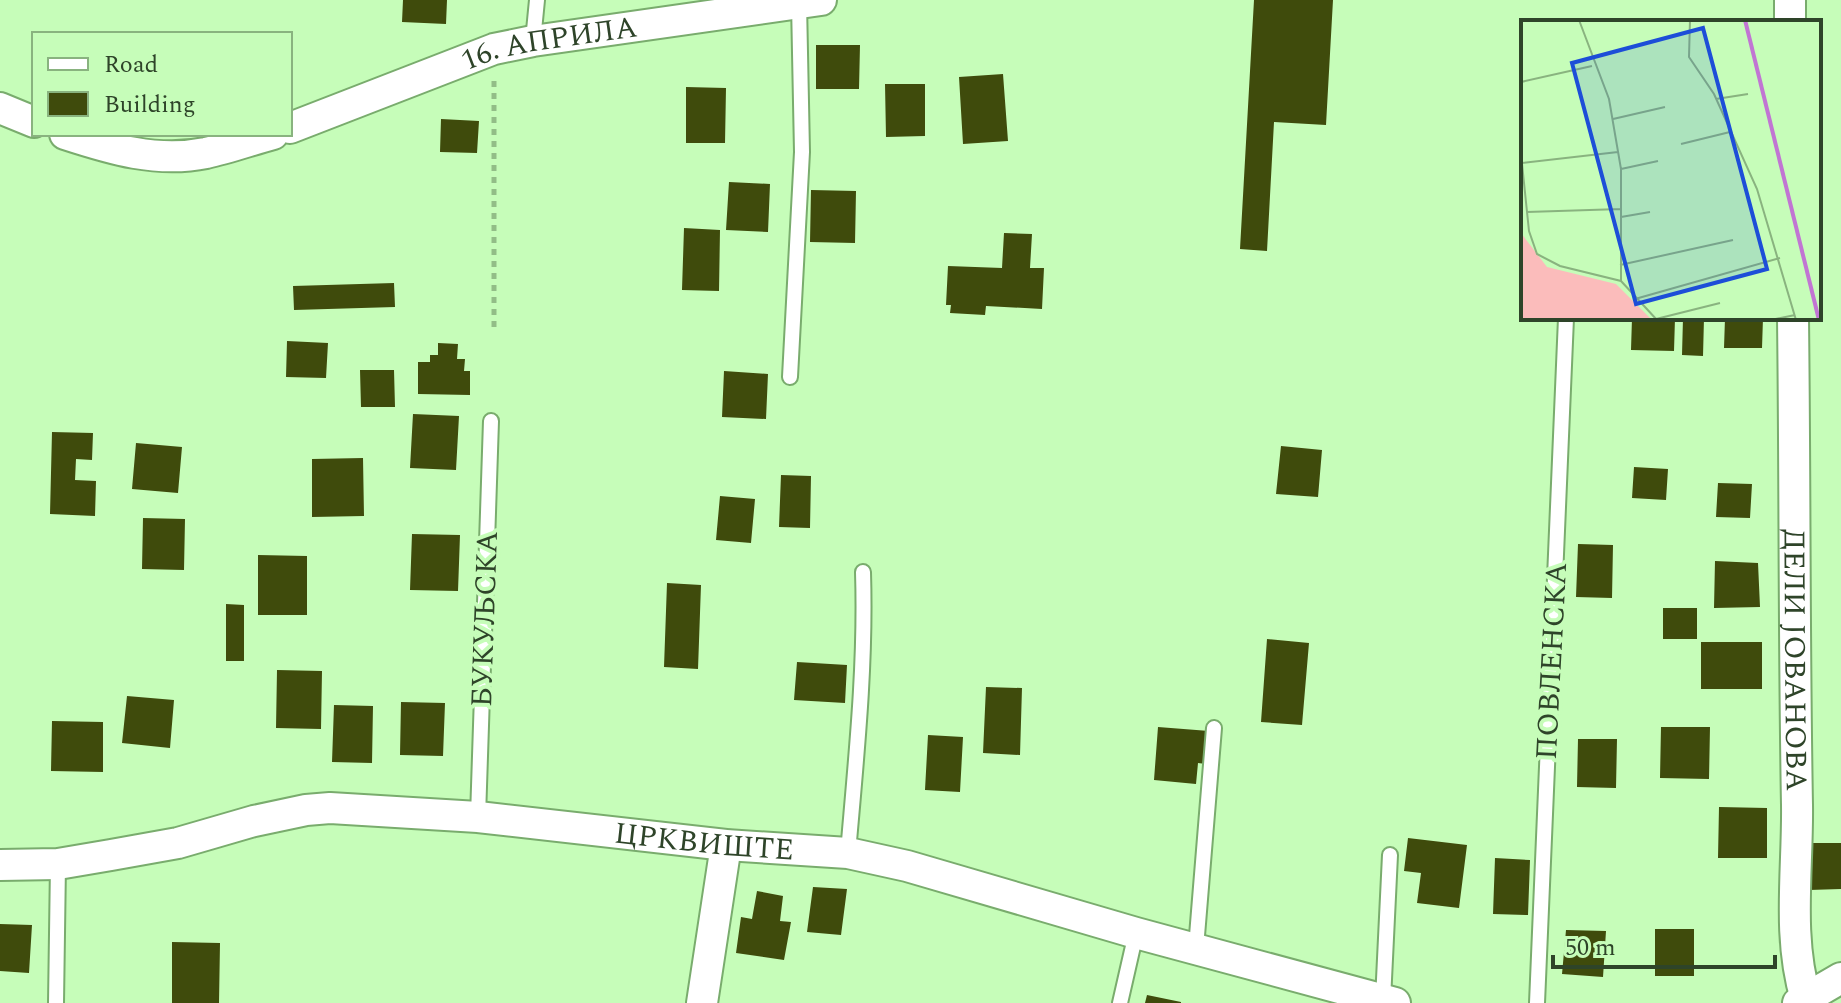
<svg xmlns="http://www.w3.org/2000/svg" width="1841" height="1003" font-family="Spectral,serif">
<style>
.building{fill:#3f4b0c}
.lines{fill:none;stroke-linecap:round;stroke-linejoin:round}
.service-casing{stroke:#79ac6d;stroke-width:18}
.minor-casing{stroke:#79ac6d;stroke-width:34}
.path{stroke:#92bd87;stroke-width:5;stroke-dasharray:6 6;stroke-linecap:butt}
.service{stroke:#fff;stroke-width:14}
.minor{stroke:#fff;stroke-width:30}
.labels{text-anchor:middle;stroke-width:8;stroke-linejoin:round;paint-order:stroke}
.street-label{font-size:30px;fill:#2e4429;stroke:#c6fdb9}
.inset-river{fill:none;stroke:#c175d3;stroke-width:4}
.inset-road{fill:none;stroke:#89b37f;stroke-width:2}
.view{fill:#1d4ed8;fill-opacity:0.15;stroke:#1d4ed8;stroke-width:4}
.inset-edge{fill:none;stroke:#2e4429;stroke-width:4}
</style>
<rect width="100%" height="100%" fill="#c6fdb9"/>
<path class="building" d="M403 0H447L446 24 402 22Z
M1254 0H1333L1326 125 1274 122 1267 251 1240 249Z
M816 45H860L859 89H816Z
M1003 74 1008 141 963 144 959 77Z
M885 84H925V136L886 137Z
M686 87 726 88 725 143H686Z
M441 119 479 121 477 153 440 152Z
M729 182 770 184 768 232 726 230Z
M811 190 856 191 855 243 810 242Z
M684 228 720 230 719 291 682 290Z
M1004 233 1032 234 1030 268H1044L1042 309 986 306 985 315 950 313 951 305H946L948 266 1002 268Z
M394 283 395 307 294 310 293 286Z
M1632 318H1675L1674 351 1631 350Z
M1683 318H1704L1703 356 1682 355Z
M1725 318H1763L1762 348H1724Z
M287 341 328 343 326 378 286 377Z
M438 343 458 344 457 359H465L464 371H470V395L418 394V362H430V355H438Z
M360 370H394L395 407H361Z
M724 371 768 374 766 419 722 417Z
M413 414 459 416 456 470 410 468Z
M52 432 93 433 92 460 76 459 75 480 96 481 95 516 50 514Z
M136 443 182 447 178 493 132 489Z
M1281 446 1322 450 1318 497 1276 494Z
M363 458 364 516 312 517V459Z
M1634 467 1668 469 1666 500 1632 498Z
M781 475 811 476 810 528 779 527Z
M1718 483 1752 484 1750 518 1716 517Z
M720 496 755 499 751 543 716 540Z
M143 518 185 519 184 570 142 569Z
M412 534 460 535 458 591 410 590Z
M1578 544 1613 545 1612 598 1576 597Z
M258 555 307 556V615H258Z
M1715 561 1758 563 1760 607 1714 608Z
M667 583 701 585 698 669 664 667Z
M226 604 244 605V661H226Z
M1663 608H1697V639H1663Z
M1267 639 1309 643 1302 725 1261 722Z
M1701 642H1762V689H1701Z
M797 662 847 665 845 703 794 700Z
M277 670 322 671 321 729 276 728Z
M986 687 1022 688 1020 755 983 753Z
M127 696 174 700 170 748 122 743Z
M401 702 445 703 443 756 400 755Z
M334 705 373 706 372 763 332 762Z
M52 721 103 722V772L51 771Z
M1158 727 1209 731 1206 764 1198 763 1196 784 1154 780Z
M1661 727H1710L1709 779 1660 778Z
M928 735 963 737 960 792 925 790Z
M1578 739H1617L1616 788 1577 787Z
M1719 807 1767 808V858H1718Z
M1408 838 1467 845 1459 908 1417 903 1421 873 1404 871Z
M1808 843H1841V889L1809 890Z
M1495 858 1530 860 1528 915 1493 914Z
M813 887 847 889 841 935 807 932Z
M757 891 783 896 780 921 791 922 784 960 736 953 741 917 752 919Z
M0 924 32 925 29 973 0 971Z
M1655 929H1694V976H1655Z
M1566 930 1606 931 1603 977 1562 974Z
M172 942 220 943 219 1003H172Z
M1147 995 1181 1002V1003H1145Z"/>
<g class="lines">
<defs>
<path id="service" d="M533 41 537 0
M790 377 802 152 799 3
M478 817 491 421
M848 853C856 759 866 666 863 572
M1196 948 1214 728
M1383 1000 1390 855
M56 1003 58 864
M1120 1003 1136 933
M1537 1003 1566 318"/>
<g id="minor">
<path d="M1790 0V22"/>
<path d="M0 108 34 122"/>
<path id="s1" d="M290 128 494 49 533 41 821 0"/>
<path d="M65 134C111 149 157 163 206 153 228 148 251 140 273 134"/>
<path id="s2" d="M1793 318C1795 481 1794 643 1797 805 1798 869 1787 937 1806 999"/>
<path id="s3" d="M0 865 58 864 111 855 178 843 254 821 306 810 330 808 478 817 726 845 848 853 907 866 1136 933 1395 1003"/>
<path d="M702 1003 726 845"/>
<path d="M1798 1003 1841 978"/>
</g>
</defs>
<use href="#service" class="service-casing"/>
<use href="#minor" class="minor-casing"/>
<path class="path" d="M494 327V80"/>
<use href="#service" class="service"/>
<use href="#minor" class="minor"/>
</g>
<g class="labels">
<g class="street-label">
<text dy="10" stroke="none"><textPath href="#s1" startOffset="274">16. АПРИЛА</textPath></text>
<text transform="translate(484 619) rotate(-88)" y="10">БУКУЉСКА</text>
<text dy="10" stroke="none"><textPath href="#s2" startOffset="342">ДЕЛИ ЈОВАНОВА</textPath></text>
<text transform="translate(1551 661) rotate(-87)" y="10">ПОВЛЕНСКА</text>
<text dy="10" stroke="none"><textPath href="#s3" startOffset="712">ЦРКВИШТЕ</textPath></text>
</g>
</g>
<g transform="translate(1521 20)">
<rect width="300" height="300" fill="#c6fdb9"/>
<path d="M0 213 26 247 95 264 131 300H0Z" fill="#fbbcbb"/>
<path class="inset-river" d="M224 0 298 300"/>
<path class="inset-road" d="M58 0 88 79 100 149V261M169 0 168 37 193 74 236 169 275 300M0 62 71 46M195 79 227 74M92 99 144 87M160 124 209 112M0 134 8 211 16 234 39 246 100 261 136 300M1 143 97 132M100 149 137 141M6 192 100 189M100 197 129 192M99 245 212 220M114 279 259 238M135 299 199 283M250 300 274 295"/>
<path class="view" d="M182 8 246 249 115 284 51 43Z"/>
<rect width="300" height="300" class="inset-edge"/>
</g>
<rect x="32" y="32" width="260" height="104" fill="#c6fdb9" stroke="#89b37f" stroke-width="2"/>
<rect x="48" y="58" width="40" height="12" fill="#ffffff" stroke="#89b37f" stroke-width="2"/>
<text x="104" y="72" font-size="24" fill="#2e4429">Road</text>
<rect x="48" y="92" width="40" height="24" fill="#3f4b0c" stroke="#89b37f" stroke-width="2"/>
<text x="104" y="112" font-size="24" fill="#2e4429">Building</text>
<path d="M1553 955v12h222v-12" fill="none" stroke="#2e4429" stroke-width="4"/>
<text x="1565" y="955" font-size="24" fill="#2e4429" stroke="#c6fdb9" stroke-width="6" paint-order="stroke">50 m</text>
</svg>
